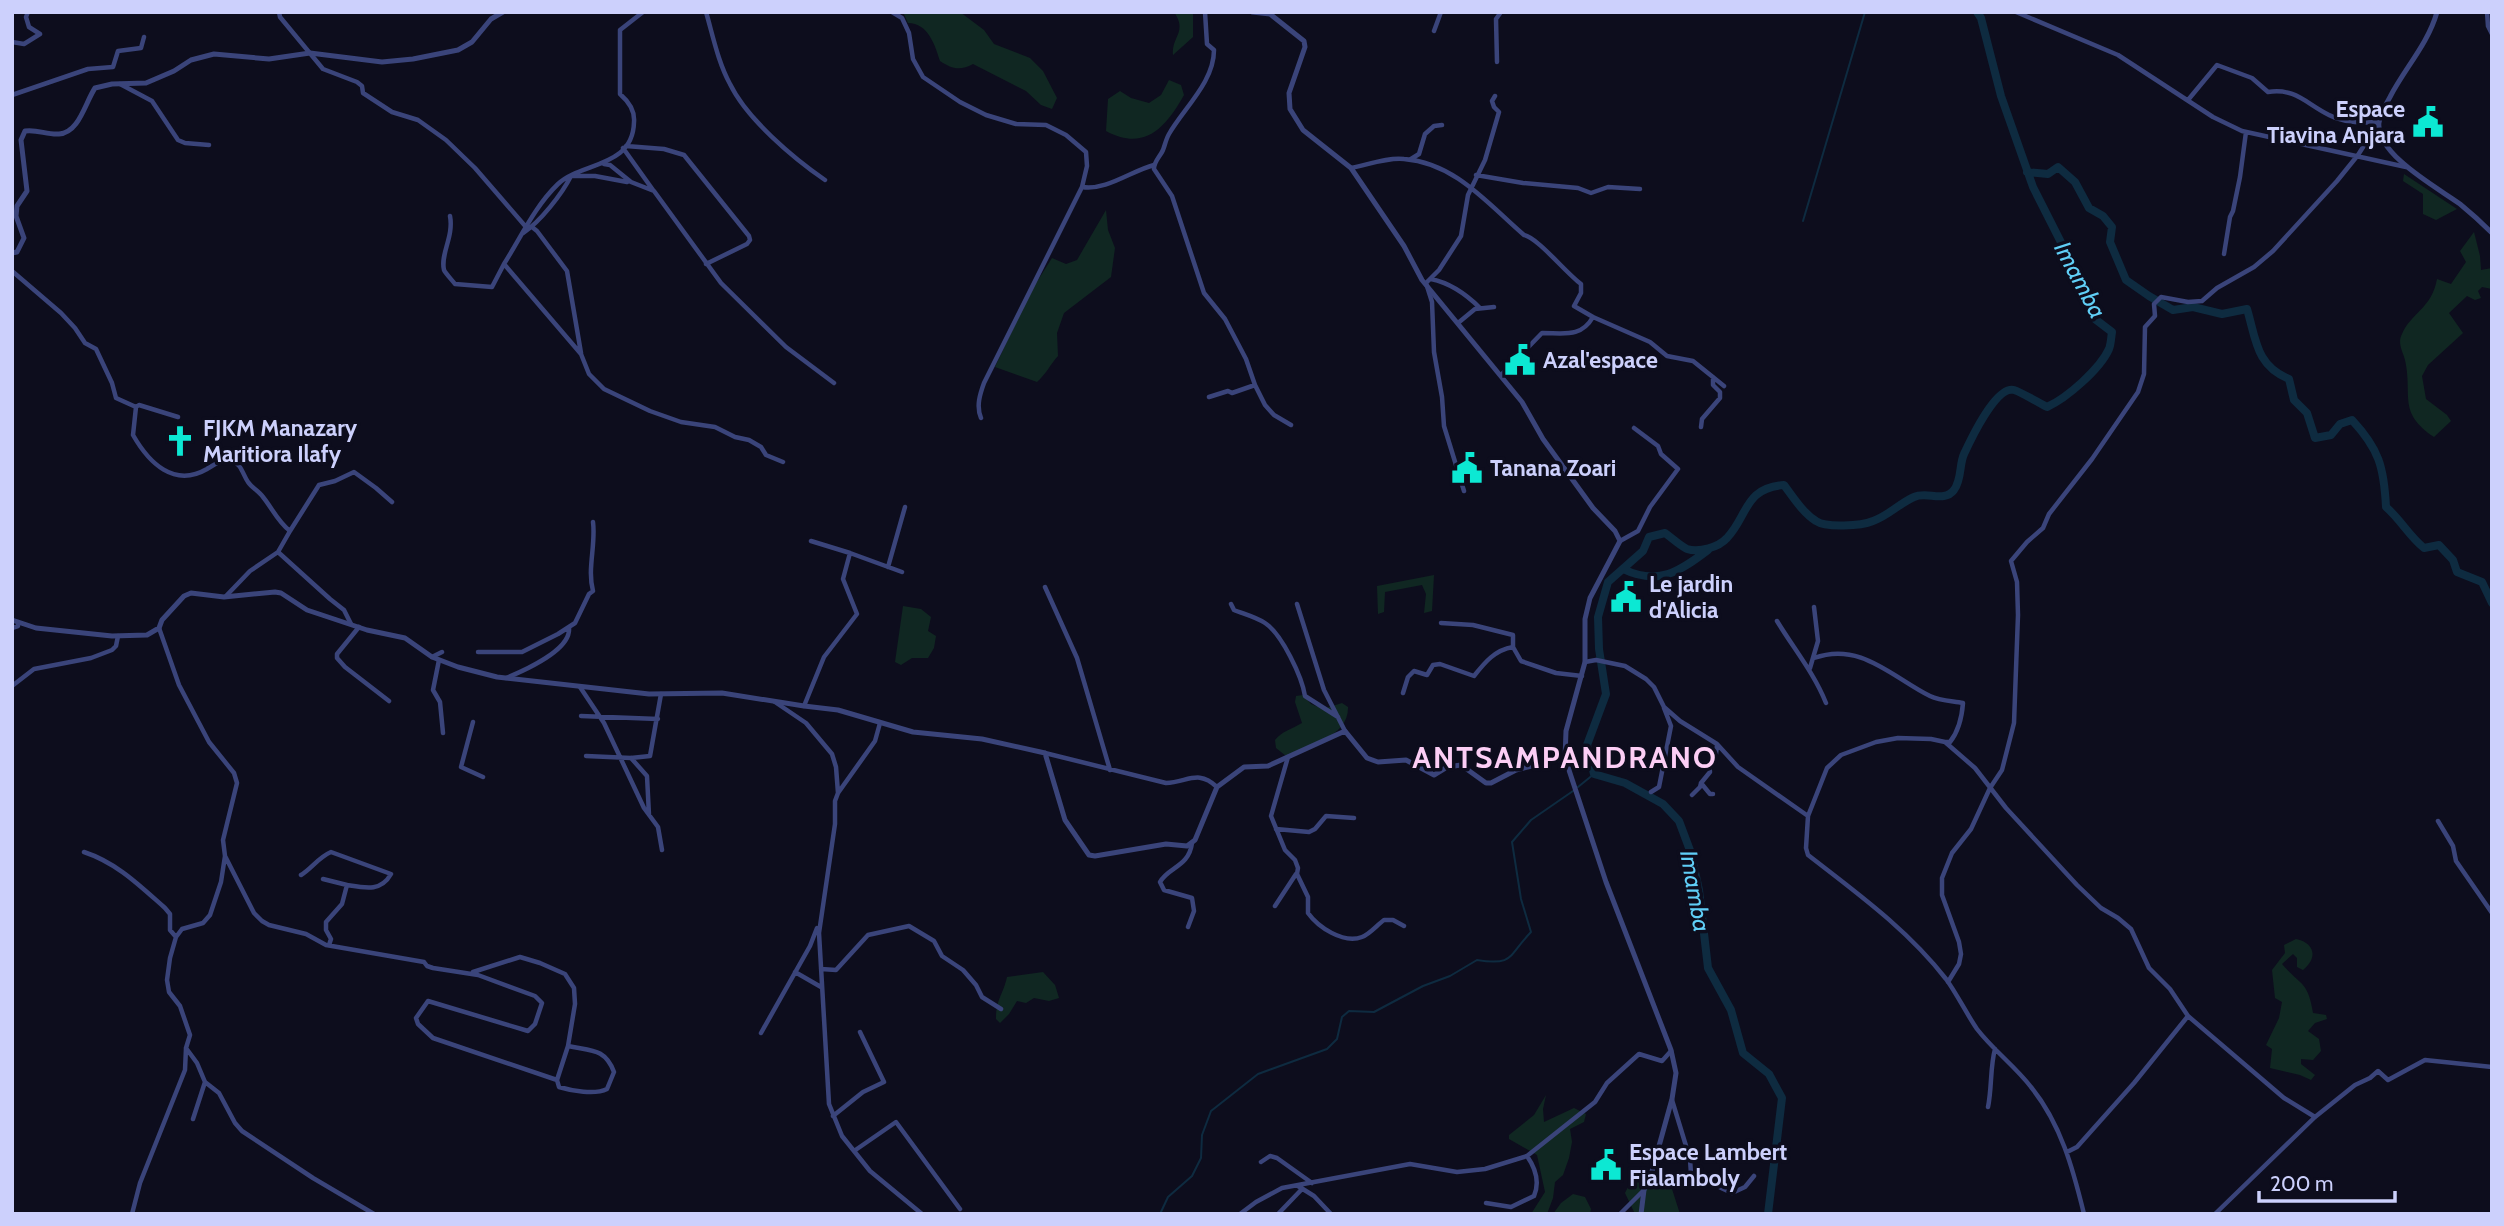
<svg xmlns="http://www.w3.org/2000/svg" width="2504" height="1226" font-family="Cabin,sans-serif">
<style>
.green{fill:#102722}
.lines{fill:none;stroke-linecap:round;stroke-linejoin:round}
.stream{stroke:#0e2b40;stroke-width:2}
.river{stroke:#0e2b40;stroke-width:8}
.minor{stroke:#3a447a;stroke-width:4.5}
.tertiary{stroke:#3a447a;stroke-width:5}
.labels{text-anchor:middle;stroke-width:7;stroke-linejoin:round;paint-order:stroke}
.poi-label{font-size:23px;font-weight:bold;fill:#ccd0fc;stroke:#0d0d1d;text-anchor:start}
.water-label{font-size:24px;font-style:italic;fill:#60cff7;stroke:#0d0d1d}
.district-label{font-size:30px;font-weight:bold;letter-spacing:2px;fill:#fccef5;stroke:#0d0d1d}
</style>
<rect width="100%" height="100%" fill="#0d0d1d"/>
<path class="green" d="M903 12H960L984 30 994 44 1030 58 1043 71 1057 98 1052 109 1041 105 1026 91 973 64C960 71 952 69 940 61 935 45 928 23 908 23Z
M1174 12H1193V37L1173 55C1171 37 1188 32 1174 12Z
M1169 80 1181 85 1184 95C1166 127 1145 152 1106 131L1108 99 1120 91 1131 98 1149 103 1161 95Z
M2404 174 2457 209 2436 220 2423 214V194L2403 181Z
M1106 210 1108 230 1115 248 1111 277 1064 313 1057 333 1058 356C1050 365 1046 374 1037 382L995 367 1031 291 1052 258 1066 264 1077 260Z
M2474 232 2480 256 2481 270 2492 268V289L2482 287 2478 291 2481 298 2475 300 2467 296 2449 313 2463 333 2428 365 2422 376 2426 399 2447 415 2451 421 2434 437C2397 412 2413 396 2405 360 2403 352 2397 343 2402 334 2411 313 2432 308 2437 279L2451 284 2466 262 2460 251Z
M1434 575 1432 611 1424 613 1426 594 1422 585 1385 592 1384 612 1378 614 1377 586Z
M903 606 921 609 931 617 928 631 936 636 934 648 928 658H912L901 665 895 662Z
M1303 695 1311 704 1323 709 1342 703 1348 707C1349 737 1308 746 1286 756L1276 748 1275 740C1282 731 1292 729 1302 723L1295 702 1296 696Z
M2296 939C2315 943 2318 958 2303 970L2297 967V958L2293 954 2282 964C2301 986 2308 981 2313 1013L2326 1015 2327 1019 2315 1023 2308 1031 2319 1039 2321 1051 2313 1060 2301 1059V1064L2315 1075 2311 1080 2300 1075 2270 1068 2272 1049 2266 1045 2279 1018 2282 1002 2275 998 2272 970 2285 953 2284 945Z
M1043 972 1055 985 1059 998 1049 1001 1034 998 1026 1003 1017 1001 1009 1014 1000 1023 996 1019C996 999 1003 995 1007 977Z
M1546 1095 1543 1109 1544 1122 1574 1108 1586 1114 1584 1122 1570 1129 1572 1142 1569 1158 1563 1175 1555 1182 1553 1198 1547 1214H1531L1545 1192 1537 1155 1509 1139V1135L1534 1115Z
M1631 1181 1654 1183 1672 1189 1680 1214H1635L1625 1193Z
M1573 1194 1585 1197 1591 1209 1590 1214H1553L1561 1203Z"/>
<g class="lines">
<path class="stream" d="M1803 221 1865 12
M1578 787 1594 774
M1160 1214 1168 1197 1192 1176 1201 1158 1202 1135 1211 1111 1258 1074 1327 1049 1337 1039 1342 1017 1349 1011 1374 1012 1423 986 1450 976 1477 960C1514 966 1508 956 1531 932L1521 899 1512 842 1531 820 1573 791"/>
<path class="river" d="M2027 172 2048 174 2058 167 2075 182 2089 208 2103 216 2112 227 2110 242 2126 280 2149 296 2173 310 2193 307 2222 314 2247 309C2256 339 2256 366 2289 379L2294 400 2307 413 2315 438 2331 435 2340 424 2352 420C2379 449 2384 467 2386 507 2401 520 2409 536 2424 548L2439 545 2453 560 2457 572 2482 582 2492 603
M1623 569C1658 586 1679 572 1708 550
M1768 1214 1782 1098 1769 1074 1743 1053 1731 1010 1708 968 1699 890 1691 853 1679 821 1663 804 1625 783 1594 774 1587 745 1606 694 1599 649 1598 617 1608 582 1643 551 1649 537 1665 533C1672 538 1679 545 1687 549 1699 553 1719 547 1727 538 1748 516 1744 488 1784 485 1793 497 1803 513 1816 521 1826 528 1861 526 1873 521 1888 516 1900 503 1914 497 1927 491 1944 503 1954 490 1962 479 1959 465 1964 454 1970 441 1996 385 2014 390 2021 392 2039 403 2047 407 2067 398 2100 369 2109 349 2111 344 2111 338 2112 332L2095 319 2071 262 2033 187 2001 96 1981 18 1977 12"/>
<path class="minor" d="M279 12 280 17 323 69 357 82 362 86 363 93 392 112 418 120 446 140 475 168 526 227
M643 12 620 30V94C628 101 635 111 634 122 633 168 581 162 558 184 535 206 521 237 504 264L581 354 589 374 604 389 650 411 681 422 715 427 735 437 749 440 761 447 766 455 783 462
M706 12C713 36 718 62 730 84 747 119 793 158 825 180
M892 12 902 18 909 33 913 59 923 77 960 102 986 115 1016 124 1046 125 1066 135 1086 152 1087 166 1082 187 984 383C980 394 976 406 981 418
M1205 12 1207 44 1214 50C1214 82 1184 108 1169 134 1166 139 1165 145 1163 150 1160 157 1154 161 1154 169L1172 196 1204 293 1225 319 1246 359 1255 385 1265 405 1274 415 1291 425
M2016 12 2118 55 2213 117 2242 131 2406 167
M2487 12 2488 26 2492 34
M1434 31 1441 12
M12 42 24 44 40 34 29 27 26 17 28 12
M1497 62 1496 19 1501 12
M120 84 152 101 178 140 185 143 209 145
M12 95 88 69 113 67 118 51 141 48 144 37
M2188 100 2217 65 2252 78 2268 92C2296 88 2305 103 2329 115 2343 123 2362 123 2378 122
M626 146 664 149 684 155 749 236 750 240 747 244 706 264
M623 148 653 190
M1411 159 1419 154 1425 134 1434 126 1442 125
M604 164 610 165 631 182 654 191 721 283 786 347 834 383
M1351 168C1367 165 1388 157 1404 159 1455 163 1487 203 1524 235 1538 238 1566 273 1581 284V293L1574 306 1593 317
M1476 175 1523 183 1578 188 1591 193 1608 187 1640 189
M1082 187C1106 191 1131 171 1154 165
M450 216C454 237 440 254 444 270 446 274 452 280 455 284L492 287 504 264
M532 227 537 231 567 271 581 353
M523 233C540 222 562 194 571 176H595L627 182
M2224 254 2230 217 2233 211 2240 177 2246 132
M12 271 61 313 75 328 85 343 96 349 112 383 116 398 136 407 133 435C149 463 174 488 207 469 215 464 222 459 232 461 241 463 243 475 248 482 252 488 259 491 263 497 272 508 278 522 290 531L278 552 330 599 344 610 351 624
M1431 279C1450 283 1466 294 1480 308
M1458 323 1475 309 1494 307
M1501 375 1542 333C1564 333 1581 338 1593 317L1650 342 1667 356 1693 361 1724 386
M1209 397 1228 391 1232 393 1255 385
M136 407 139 405 178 417
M1701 427 1702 419 1720 398V392L1713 385V377
M1464 491 1444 426 1442 397 1434 352 1432 302 1426 283 1439 270 1461 236 1468 195 1485 160 1499 112 1494 107 1492 101 1495 96
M290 531 319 485 335 481 354 472 376 488 392 502
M1620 541 1638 531 1650 507 1678 469 1661 454 1658 446 1634 428
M850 553 902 572
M888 567 905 507
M1045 587 1077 658 1110 770
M226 596 250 571 278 552
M1231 604 1234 610C1244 614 1256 617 1265 623 1282 634 1302 677 1305 696L1338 717
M1297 604 1324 690 1345 731
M1777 621C1794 649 1814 673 1826 703
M1441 623 1473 625 1513 635V647L1521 661 1556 673 1582 676
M359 627 337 654V658L345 667 389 701
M12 628 18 626V622
M478 652H522L558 634 575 623 589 594 593 591C587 569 596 545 593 522
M432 657 442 652
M1814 658C1860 641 1892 677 1930 696 1940 701 1953 701 1963 703 1962 716 1958 732 1950 742H1945
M439 660 433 690 440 702 443 733
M1585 662 1596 660 1625 666 1646 679 1654 687 1664 707 1680 721 1717 744 1738 767 1808 816 1806 848 1808 855C1857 893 1907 929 1946 979 1957 994 1966 1013 1977 1029 1993 1050 2015 1066 2031 1087 2061 1124 2073 1169 2084 1214
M1810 668 1818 641 1814 607
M506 678C523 671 571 650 569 628
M12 686 34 669 91 658 112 650 116 646 118 636
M580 687 604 723 644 808 658 827 662 850
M1403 693 1408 677 1414 671 1427 675 1433 665 1440 664 1474 676C1485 662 1495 650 1513 647
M775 702 806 723 832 754 836 767 838 793 835 801V824L819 933 829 1104 842 1136 870 1171 922 1214
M804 706 824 657 857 614 843 579 850 553 811 541
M581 716 658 719
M473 722 461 767 483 777
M1045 753 1166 783C1188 782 1198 769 1217 787
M586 756 631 758 650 756 661 694
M1288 757 1271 816 1285 850 1295 860 1298 868 1297 874 1308 897V913C1318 927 1343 944 1362 937 1370 934 1377 925 1384 920H1393L1404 926
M631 758 647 776 649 815
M1651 792 1659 787 1671 726 1664 708
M838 793 875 741 880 723
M1713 794H1710L1701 783 1710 772 1709 763 1716 754 1717 745
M1692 795 1700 787 1701 783
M1808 816 1827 768 1841 755 1876 742 1898 738 1931 739 1945 742 1975 768 2006 808 2077 885 2101 908 2118 918 2131 929 2149 968 2170 989 2188 1016 2284 1098 2315 1117
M2438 821 2453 846 2456 861 2492 913
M1276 829 1309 832 1315 829 1326 816 1354 818
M84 852C117 863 139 885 165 908L170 914V930L176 937
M225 856 254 913 262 921 269 925 306 934 326 945 424 962 427 966 433 968 478 975 535 996 542 1003 535 1024 528 1031 428 1001 416 1018 418 1024 433 1038 557 1080 559 1087C572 1091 595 1095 607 1089L614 1072C605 1048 591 1051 568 1046
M301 875C312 868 319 857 331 852L391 874C381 892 365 888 347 885
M323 879 347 885 342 904 326 922V930L331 939 329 945
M1275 906 1296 874
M1188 927 1194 911 1192 898 1164 890 1160 882C1168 867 1189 867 1192 843
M821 969 836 970 868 935 909 926 934 941 942 956 963 970 976 985 982 997 1001 1009
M473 972 520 957 540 963 565 974 574 988 575 1004 568 1046 557 1080
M795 972 821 987
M1948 982 1959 964 1961 954 1959 942 1942 895V878L1952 853 1971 829 1990 788 2002 770 2014 723 2018 615 2017 582 2011 561 2027 542 2043 528 2049 514 2092 459 2138 392 2144 374 2145 327 2155 316 2154 304 2161 297 2188 302 2202 301 2217 288 2254 267 2273 251 2337 181 2358 155 2379 122
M761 1033 810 946 817 928
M186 1048 197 1063 205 1082 219 1093 235 1123 242 1131 313 1178 374 1214
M1672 1100 1690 1159 1691 1174 1732 1193 1745 1187 1754 1176
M1988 1107C1992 1088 1990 1067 1995 1049
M833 1116 863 1092 884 1082 860 1032
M193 1119 205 1082
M854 1151 896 1122 960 1209
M2067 1152 2077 1147 2134 1083 2188 1016
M1261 1162 1270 1156 1277 1158 1312 1183
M1298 1186 1314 1196 1331 1214
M1486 1203 1511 1207 1534 1196C1540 1182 1536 1169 1527 1156
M132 1214 140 1183 185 1070 186 1048 190 1035 180 1006 169 992 167 980 170 958 176 937 182 929 203 923 210 915 221 882 225 856 223 840 237 783 234 773 209 742 179 685 159 628
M1240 1214 1256 1202 1282 1188 1410 1164 1457 1172 1485 1169 1527 1156 1595 1102 1607 1083 1639 1054 1662 1061 1671 1051
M1278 1214 1302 1189
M1620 1214 1644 1190
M2215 1214 2315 1117 2355 1085 2370 1078 2378 1071 2388 1080 2425 1060 2492 1067"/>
<path class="tertiary" d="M1252 12 1270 14 1304 41 1305 47 1289 93 1290 109 1303 130 1351 168 1404 246 1422 280 1522 402 1543 439 1593 508 1615 531 1620 541 1590 598 1585 619V662L1566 731 1565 758 1606 882 1671 1050 1676 1073 1672 1099 1651 1175 1644 1190 1641 1214
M2437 12C2428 44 2405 68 2390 97 2386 104 2381 114 2379 122 2375 154 2438 188 2460 204 2471 213 2482 223 2492 233
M12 253 17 252 24 238 16 216 17 206 27 191 21 140 25 131C37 129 47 135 59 134 79 133 85 103 95 88L112 84 146 83 174 71 191 60 214 54 269 59 310 53 382 62 413 59 458 50 472 42 491 19 503 12
M12 620 36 628 112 636 147 635 159 628 162 620 184 596 191 593 224 597 275 592 281 593 307 610 367 630 405 638 432 657 458 667 497 677 649 694 722 693 804 706 838 710 913 732 982 739 1045 753 1065 820 1089 855 1095 856 1166 844 1187 846 1195 840 1217 787 1244 767 1268 766 1345 731 1367 758 1378 762 1406 760 1434 775 1447 767 1461 765 1486 783H1491L1516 770 1565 758"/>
</g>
<defs>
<symbol id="civic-bare" viewBox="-9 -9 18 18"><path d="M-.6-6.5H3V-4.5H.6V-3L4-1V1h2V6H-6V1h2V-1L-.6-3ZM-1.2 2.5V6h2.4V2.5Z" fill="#0ce8d3" stroke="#0d0d1d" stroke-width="2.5" paint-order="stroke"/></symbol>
<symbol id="church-bare" viewBox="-9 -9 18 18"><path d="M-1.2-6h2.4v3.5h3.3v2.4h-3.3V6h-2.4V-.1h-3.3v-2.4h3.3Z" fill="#0ce8d3" stroke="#0d0d1d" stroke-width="2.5" paint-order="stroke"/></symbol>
</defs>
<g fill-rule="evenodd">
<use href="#civic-bare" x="2406" y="100" width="44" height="44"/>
<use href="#civic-bare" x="1498" y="338" width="44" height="44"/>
<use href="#church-bare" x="158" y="419" width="44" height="44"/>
<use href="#civic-bare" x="1445" y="446" width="44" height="44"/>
<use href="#civic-bare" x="1604" y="575" width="44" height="44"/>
<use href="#civic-bare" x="1584" y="1143" width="44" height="44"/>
</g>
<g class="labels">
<g class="poi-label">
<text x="2405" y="117" text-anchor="end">Espace<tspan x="2405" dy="26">Tiavina Anjara</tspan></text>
<text x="1543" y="368">Azal'espace</text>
<text x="203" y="436">FJKM Manazary<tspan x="203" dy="26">Maritiora Ilafy</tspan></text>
<text x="1490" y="476">Tanana Zoari</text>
<text x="1649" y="592">Le jardin<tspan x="1649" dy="26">d'Alicia</tspan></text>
<text x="1629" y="1160">Espace Lambert<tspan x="1629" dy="26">Fialamboly</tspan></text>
</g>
<g class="water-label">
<text transform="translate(2080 280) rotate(62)" y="8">Imamba</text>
<text transform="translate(1695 891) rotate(80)" y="8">Imamba</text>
</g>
<g class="district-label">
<text x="1565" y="768">ANTSAMPANDRANO</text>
</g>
</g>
<rect width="2504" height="1226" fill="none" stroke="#ccd0fc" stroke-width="28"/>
<path d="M2259 1191v10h136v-10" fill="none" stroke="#ccd0fc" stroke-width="3.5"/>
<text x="2270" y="1191" font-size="21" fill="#ccd0fc" stroke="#0d0d1d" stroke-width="5" paint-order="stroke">200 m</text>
</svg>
